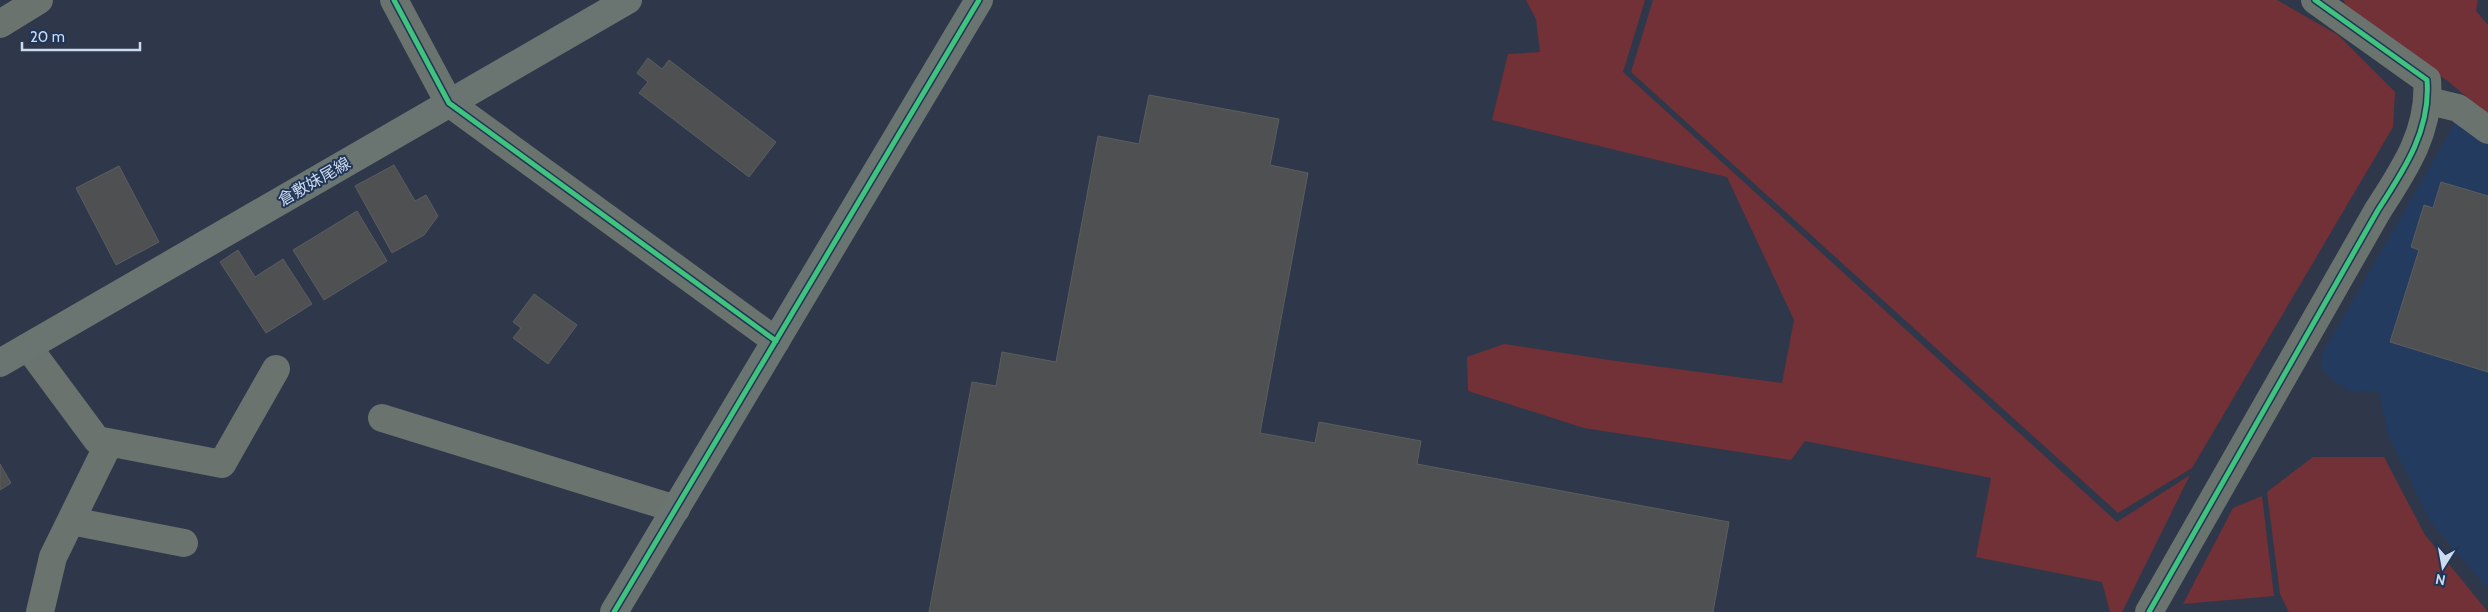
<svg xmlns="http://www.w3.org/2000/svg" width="2488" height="612" font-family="Cabin,'Noto Sans JP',sans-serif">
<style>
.built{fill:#243b60}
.green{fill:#723136}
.building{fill:#4f5052;stroke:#5c5d5e}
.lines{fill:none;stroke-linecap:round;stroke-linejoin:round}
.street{stroke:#6a736d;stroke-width:28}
.secondary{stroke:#6a7571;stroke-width:28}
.cycleway-casing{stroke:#213557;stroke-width:8}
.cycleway{stroke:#40c37c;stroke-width:5}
.labels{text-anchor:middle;stroke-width:4;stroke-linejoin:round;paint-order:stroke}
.street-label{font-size:16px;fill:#cddbf0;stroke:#213557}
</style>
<rect width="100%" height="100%" fill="#2e384a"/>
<path class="built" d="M2456 121 2488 144V589L2430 521 2388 435 2379 392 2350 391 2333 380 2321 367 2322 354Z"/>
<path class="green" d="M1526 0H1645L1623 72 2117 522 2190 475 2122 612H2110L2102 582 1976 557 1991 478 1805 441 1791 460 1584 428 1468 391 1467 357 1504 344 1609 360 1782 383 1794 320 1727 177 1492 120 1508 54 1540 52 1536 19Z
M1653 0H2277L2338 35 2395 92 2393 127 2192 468 2118 513 1631 72Z
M2344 0H2478L2476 11 2488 25V115L2449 82 2346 10Z
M2313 457H2384L2425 535 2488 612H2289L2280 594 2267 492Z
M2262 496 2274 596 2183 604 2233 508Z"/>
<path class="building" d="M648 58 662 69 669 60 776 142 749 177 639 93 648 82 637 73Z
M1149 95 1279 119 1270 165 1308 173 1260 433 1315 443 1319 422 1421 441 1417 464 1729 522 1713 612H929L972 382 996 386 1002 352 1056 362 1098 136 1139 144Z
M394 165 415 201 426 195 438 216 424 235 392 253 355 186Z
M119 166 159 242 116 265 76 188Z
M2441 182 2488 196V372L2390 342 2419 250 2411 247 2424 205 2433 208Z
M357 211 387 261 324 300 293 250Z
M238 250 255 277 283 259 312 304 266 333 220 262Z
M534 294 577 325 548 364 513 338 521 328 513 322Z
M0 464 11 483 0 490Z"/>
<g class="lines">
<path class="street" d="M394 0 449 103 776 341
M0 24 39 0
M2429 101 2458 108 2488 130
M28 347 97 440 222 464 276 369
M382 418 676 509
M71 521 184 543
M40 612 53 557 109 443
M2149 612 2378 210C2404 170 2431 130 2427 80L2315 0"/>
<path class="secondary" d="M0 363 628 0
M614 612 979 0"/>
<defs>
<path id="cycleway" d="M394 0 449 103 776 341
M614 612 979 0
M2149 612 2378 210C2404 170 2431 130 2427 80L2315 0"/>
</defs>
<use href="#cycleway" class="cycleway-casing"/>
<use href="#cycleway" class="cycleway"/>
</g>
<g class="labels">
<g class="street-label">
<text transform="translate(314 181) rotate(-30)" y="6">倉敷妹尾線</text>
</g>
</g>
<g transform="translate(2443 567) rotate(191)" stroke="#213557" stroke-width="4" paint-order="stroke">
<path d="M0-4L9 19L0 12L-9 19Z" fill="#cddbf0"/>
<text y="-8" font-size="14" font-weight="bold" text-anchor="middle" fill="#cddbf0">N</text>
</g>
<path d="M22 42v8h118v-8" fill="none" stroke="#cddbf0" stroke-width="2.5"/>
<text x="30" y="42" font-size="15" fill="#cddbf0" stroke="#213557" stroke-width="4" paint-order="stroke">20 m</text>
</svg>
